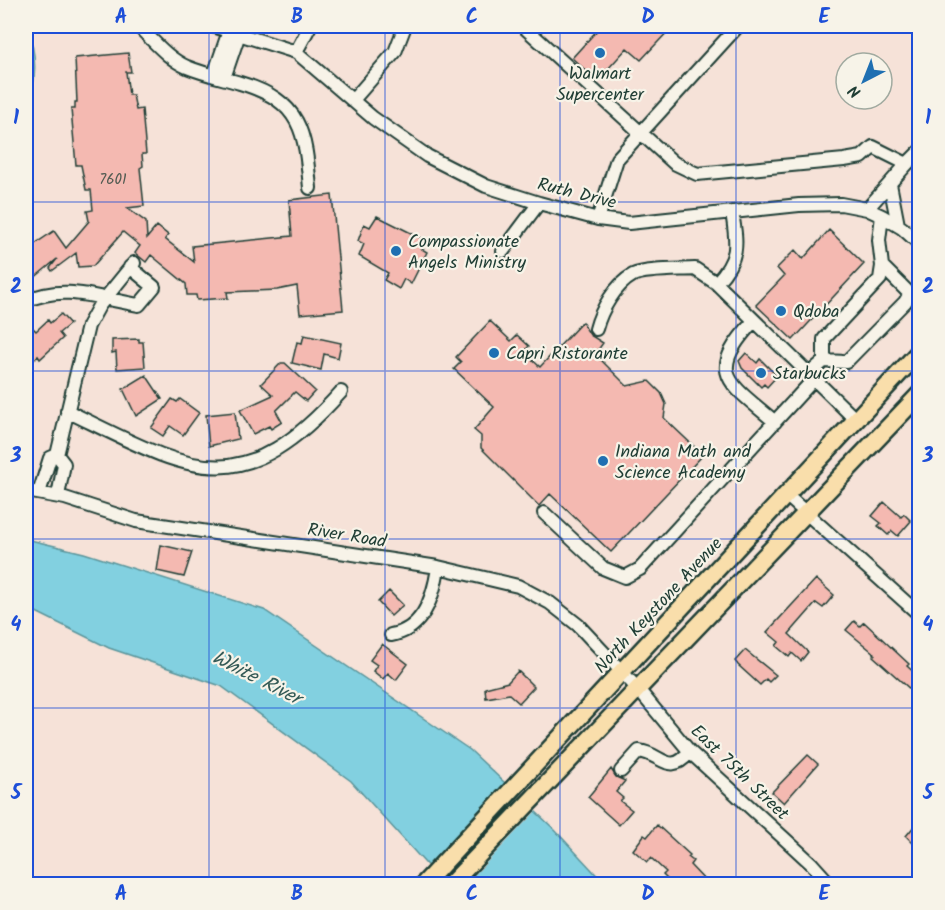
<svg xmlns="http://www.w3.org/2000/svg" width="945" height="910" font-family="Kalam,sans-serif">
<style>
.water{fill:#82d0e0;stroke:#5a959b;stroke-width:1.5}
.pier{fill:#f6e2d8}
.building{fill:#f4b9b1;stroke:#1f3d34;stroke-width:1.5}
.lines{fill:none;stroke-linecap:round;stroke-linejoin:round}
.minor-casing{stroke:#1f3d34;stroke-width:16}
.major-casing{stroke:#1f3d34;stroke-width:21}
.minor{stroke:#f7f3e8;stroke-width:12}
.major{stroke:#f9deab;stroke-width:16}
.grid{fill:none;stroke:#1d4ed8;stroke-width:1.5;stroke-opacity:0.55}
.poi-dot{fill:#1f6fb2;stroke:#f7f3e8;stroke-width:2}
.labels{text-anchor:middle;stroke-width:4.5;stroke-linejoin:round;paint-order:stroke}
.number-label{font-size:15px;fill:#545c53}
.poi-label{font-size:18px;fill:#1f3d34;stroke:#f7f3e8;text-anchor:start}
.street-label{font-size:18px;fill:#1f3d34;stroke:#f7f3e8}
.water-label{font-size:20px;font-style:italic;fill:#335a56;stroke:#f7f3e8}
.neatline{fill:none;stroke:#1d4ed8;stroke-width:2}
.grid-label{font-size:20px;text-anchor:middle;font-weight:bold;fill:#1d4ed8}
</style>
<rect width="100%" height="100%" fill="#f6e2d8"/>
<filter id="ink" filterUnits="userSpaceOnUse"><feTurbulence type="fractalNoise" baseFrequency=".0167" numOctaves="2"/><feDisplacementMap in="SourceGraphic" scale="12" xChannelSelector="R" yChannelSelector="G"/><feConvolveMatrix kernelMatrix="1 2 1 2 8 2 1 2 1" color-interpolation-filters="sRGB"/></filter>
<g filter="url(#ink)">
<path class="water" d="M26 31C38 50 37 86 26 105Z
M26 539 84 553 264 610 470 750 553 828 605 884H444L351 781 221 686 109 648 26 607Z"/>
<path class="pier" d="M509 783 538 809 466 884H440L427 870Z"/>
<path class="building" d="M601 26H673L641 60 627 48 597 81 572 58Z
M128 53 131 72H126L129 95H133L136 110 142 109 146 154H142L143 166 140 168 144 206 127 208 146 222 147 238 157 226 168 235 165 239 194 262 192 246 292 236 289 200 332 195 343 310 300 314 297 286 277 290 227 292 228 298 197 300 196 295H187L186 284 151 255 146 262 135 253 140 246 123 232 93 266 78 267 76 253 52 271 50 268 57 259 33 279 26 270V250L54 231 66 248 89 221 87 211 93 210 91 190H86L81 165H76L71 109H75V102H77L75 58Z
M377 216 423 239 420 248 427 252 411 284 404 279 399 289 384 280 388 273 359 256 364 244 358 241 364 224 370 227Z
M829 230 864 264 793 340 756 305 784 276 777 268 795 250 803 259Z
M61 314 70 324 59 333 63 338 40 359 38 356 26 367V335L33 328 36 331 48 320 50 323Z
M490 321 511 341 517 335 529 346 524 352 540 367 582 322 590 335 603 343 595 354 627 386 649 381 661 393 666 404 664 418 703 455 611 552 550 494 539 506 481 448V436L474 430 494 407 454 369 461 362 456 357Z
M304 335 341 343 338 358 324 354 321 370 292 363 297 342 302 343Z
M139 339V342H143L145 367 117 369 116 352 112 353V340Z
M746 353 757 363 760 359 777 376 767 387 764 384 761 387 742 368 739 361Z
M281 363H285L315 391 306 401 295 392 276 411 282 422 271 429 269 426 253 434 240 410 273 395 261 384Z
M146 375 162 399 136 416 123 389Z
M172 399 177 402 180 399 199 413 183 435 170 426 163 436 151 428Z
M235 412 238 439 209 446 206 415Z
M884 502 901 517 904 514 911 521 898 536 892 531 888 535 878 526 881 523 872 516Z
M161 545 192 552 184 577 157 571Z
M816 579 834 595 823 608 816 603 789 634 808 652 801 661 792 653 789 657 776 646 779 642 767 632Z
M389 591 403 605 391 616 378 602Z
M854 621 860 626 864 622 909 664 907 666 918 676 920 674V698L873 656 875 654 846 630Z
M382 644 408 664 396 680 388 673 383 679 373 671 377 665 370 660Z
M745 650 776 675 769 682 766 679 760 685 738 665 735 661Z
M518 671 534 687 519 703 509 694 486 698 485 688 508 682Z
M808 755 818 764 784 803 772 792Z
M611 769 616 777 625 781 616 792 623 798 620 801 632 810 619 825 588 797Z
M920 819V838L914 844 906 836Z
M657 825 690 855 688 857 693 861 690 865 709 885H673L663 875 666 872 651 858 647 862 633 850 644 835 647 837Z"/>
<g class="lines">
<defs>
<path id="minor" d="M138 26C154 41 167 58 187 67 204 74 223 78 240 83 302 101 305 132 310 188
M213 26 296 52 373 118 427 156 486 186 539 203 598 219 629 223 799 205 841 204 867 209 882 216 902 228 920 244
M523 26 674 163 697 174 844 160 862 157 873 147 907 164 867 209
M296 52 310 26
M214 75 229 31
M224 78 239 34
M353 100 395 52 405 26
M907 164 920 151
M890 184 898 225
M598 219 617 159 738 26
M503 251 539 203
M716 283 855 419
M26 301C64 283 100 299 139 305L154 287 130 267
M754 321C704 374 730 383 775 422
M596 329C601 310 615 285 633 275 646 269 680 270 695 269L716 283C740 258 737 244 732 212
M824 361V339L880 279 882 266 879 240 882 216
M809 374 824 361 846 362 905 302 910 294 882 266
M67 411C187 469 238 507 341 392
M57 455 88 326 99 306 134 263
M57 455 64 464 58 496
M26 491 65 498 136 521 438 567 518 586 550 603 578 625 637 688 690 752 812 864 830 884
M39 493 50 458 57 455
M785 494 920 615
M544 513 603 568 625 577 640 569 814 379
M391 635C423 630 434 596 438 567
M621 771 639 751C662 754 669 777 690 752"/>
<path id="major" d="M424 884 920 351
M451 884 920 394"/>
</defs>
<use href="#minor" class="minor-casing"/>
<use href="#major" class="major-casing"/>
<use href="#minor" class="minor"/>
<use href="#major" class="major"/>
</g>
</g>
<path class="grid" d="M209 26V884M385 26V884M560 26V884M736 26V884M26 202H920M26 371H920M26 539H920M26 708H920"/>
<g class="poi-dot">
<circle cx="600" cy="53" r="6"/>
<circle cx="396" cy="251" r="6"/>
<circle cx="781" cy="311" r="6"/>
<circle cx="494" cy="353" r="6"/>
<circle cx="761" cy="373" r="6"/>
<circle cx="603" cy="461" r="6"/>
</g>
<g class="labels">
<g class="number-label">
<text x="113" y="184">7601</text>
</g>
<g class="poi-label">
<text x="600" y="79" text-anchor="middle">Walmart<tspan x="600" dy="21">Supercenter</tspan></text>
<text x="408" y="247">Compassionate<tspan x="408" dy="21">Angels Ministry</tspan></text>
<text x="793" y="317">Qdoba</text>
<text x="506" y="359">Capri Ristorante</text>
<text x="773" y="379">Starbucks</text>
<text x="615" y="457">Indiana Math and<tspan x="615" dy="21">Science Academy</tspan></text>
</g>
<g class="street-label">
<text transform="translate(577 193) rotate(14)" y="6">Ruth Drive</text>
<text transform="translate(347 535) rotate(9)" y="6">River Road</text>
<text transform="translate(658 605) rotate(-47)" y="6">North Keystone Avenue</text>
<text transform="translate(740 772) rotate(44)" y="6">East 75th Street</text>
</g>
<g class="water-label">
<text transform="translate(257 677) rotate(27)" y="7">White River</text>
</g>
</g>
<rect width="945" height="910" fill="none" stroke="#f7f3e8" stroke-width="66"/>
<g transform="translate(864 81) rotate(222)"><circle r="28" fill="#f7f3e8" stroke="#a1aaa0" stroke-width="1.5"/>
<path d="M0-4.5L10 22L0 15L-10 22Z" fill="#1f6fb2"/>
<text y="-9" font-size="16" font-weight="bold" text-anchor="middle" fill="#1f3d34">N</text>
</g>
<rect x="33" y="33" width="879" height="844" class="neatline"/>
<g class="grid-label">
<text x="121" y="23">A</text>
<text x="297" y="23">B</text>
<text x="472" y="23">C</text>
<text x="648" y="23">D</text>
<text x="824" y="23">E</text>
<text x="16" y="124">1</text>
<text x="928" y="124">1</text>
<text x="16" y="293">2</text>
<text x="928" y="293">2</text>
<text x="16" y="462">3</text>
<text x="928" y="462">3</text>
<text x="16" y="631">4</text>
<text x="928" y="631">4</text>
<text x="16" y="799">5</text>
<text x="928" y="799">5</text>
<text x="121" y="900">A</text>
<text x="297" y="900">B</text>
<text x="472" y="900">C</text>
<text x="648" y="900">D</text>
<text x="824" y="900">E</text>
</g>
</svg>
